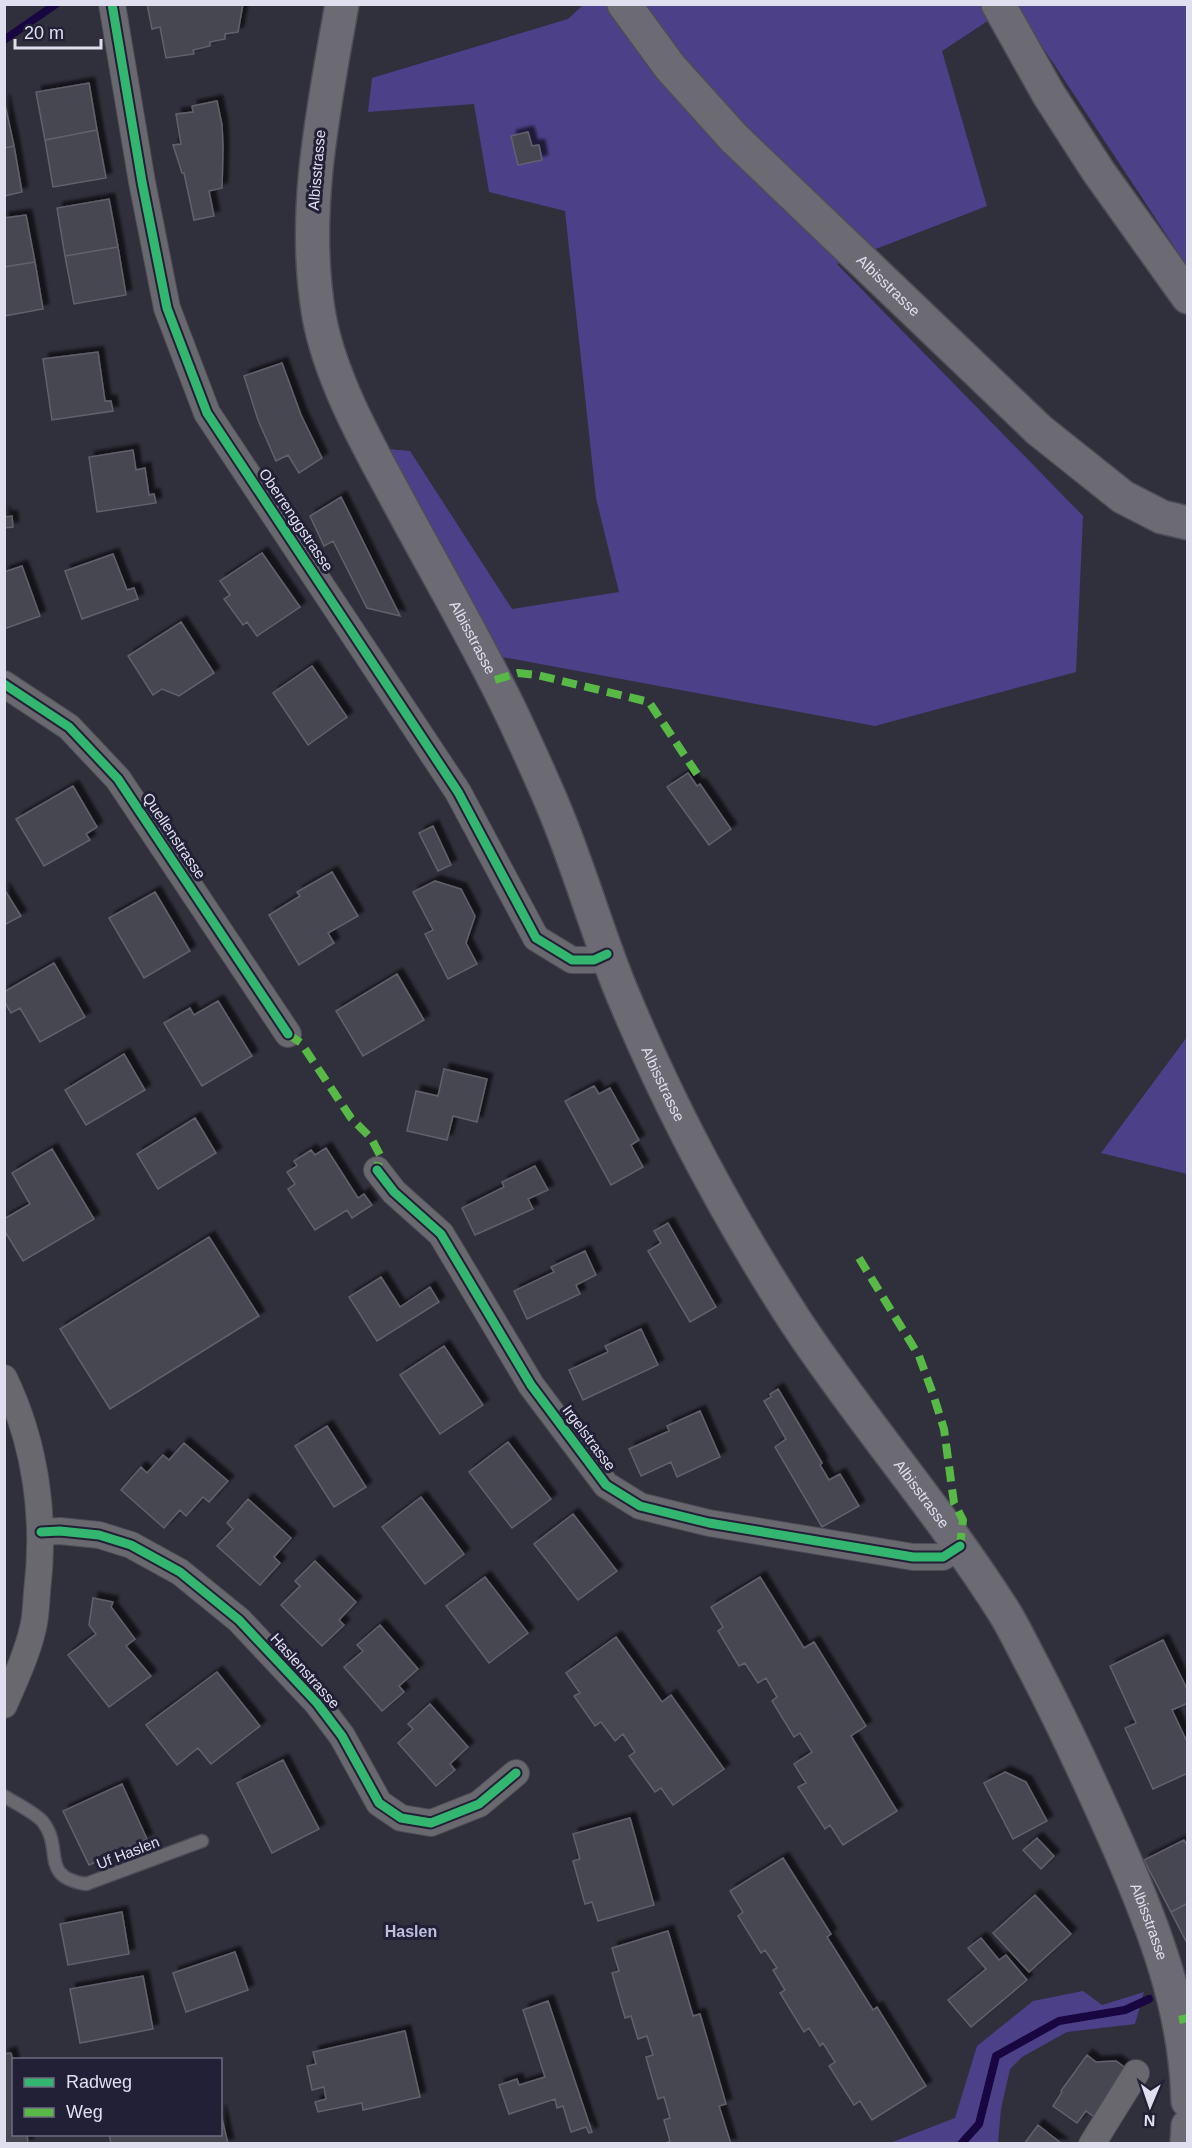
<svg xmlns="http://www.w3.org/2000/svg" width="1192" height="2148" font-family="Arial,sans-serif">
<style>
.forest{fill:#4c4089}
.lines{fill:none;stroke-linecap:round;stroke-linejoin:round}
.stream{stroke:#17063f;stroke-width:8}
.building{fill:#474651;stroke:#62616c;stroke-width:1.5;filter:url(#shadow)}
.lane-casing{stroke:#4d4c58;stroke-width:15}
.street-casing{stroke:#4d4c58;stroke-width:28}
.secondary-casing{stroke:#4d4c58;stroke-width:36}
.lane{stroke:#69686e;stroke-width:12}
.street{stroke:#69686e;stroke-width:26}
.secondary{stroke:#6c6b73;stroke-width:33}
.quiet{stroke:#58b947;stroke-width:8;stroke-dasharray:15 8;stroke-linecap:butt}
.cycleway-casing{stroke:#222036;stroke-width:13}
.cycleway{stroke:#33b770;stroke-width:9}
.labels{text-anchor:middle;stroke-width:6;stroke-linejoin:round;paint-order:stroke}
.street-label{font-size:15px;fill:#e0dfef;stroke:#222036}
.neighbourhood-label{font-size:16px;font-weight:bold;fill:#bebdda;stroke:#222036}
</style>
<defs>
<filter id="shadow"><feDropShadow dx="5.5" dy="-5.5" stdDeviation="1.5" flood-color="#0009"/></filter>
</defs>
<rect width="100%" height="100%" fill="#302f3c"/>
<path class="forest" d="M583 5H1012L942 51 987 206 837 264 1083 516 1076 672 875 726 502 657 388 449 410 451 512 609 619 592 596 498 565 211 489 192 474 104 368 112 372 78 568 19Z
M1015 5H1187V266Z
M1187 1037V1174L1101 1153Z
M1083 1991 1102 2005 1144 1992 1135 2024 1067 2032 1022 2057 1010 2069 1001 2109 998 2143H890L955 2118 977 2046 1033 2001Z"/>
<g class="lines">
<path class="stream" d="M4 40 56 4
M961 2144 979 2124 996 2056 1059 2021 1125 2010 1149 1999"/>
</g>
<path class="building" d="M147 4H243L238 32 225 34V39L210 42V46L193 50 194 54 166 58 160 27 152 29Z
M89 83 97 130 45 140 36 92Z
M4 100 14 146 4 148Z
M217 101 222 125 223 148 222 188 209 191 214 216 194 220 184 173H182L173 145 181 144 176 114 193 112 192 106Z
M97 130 106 178 53 187 45 140Z
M528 132 532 146 539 145 542 160 518 165 511 136Z
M14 146 22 192 4 196V148Z
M109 199 118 247 65 256 57 208Z
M26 215 35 262 4 267V218Z
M118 247 126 295 74 304 65 256Z
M35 262 43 309 4 316V267Z
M98 352 105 401H111L113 411 52 420 43 359Z
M282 363 301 415 322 458 299 473 288 455 276 461 258 420 244 376Z
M133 450 136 470 145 468 149 495 154 494 156 503 97 512 89 457Z
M341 497 400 616 367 608 333 541 324 546 310 516Z
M4 512 5 517 12 516 13 527 4 528Z
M262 553 300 607 257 636 247 622 243 625 224 599 230 595 220 581Z
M113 554 127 590 134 588 138 599 82 619 65 571Z
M22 566 40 616 4 629V572Z
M181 622 214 673 179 696 162 689 153 695 128 656Z
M312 666 347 717 308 745 273 693Z
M688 773 697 786 700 784 731 829 709 845 667 787Z
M73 786 97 827 86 834 90 840 44 866 16 819Z
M433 826 451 865 438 871 419 833Z
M332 872 358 916 328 933 334 943 299 965 269 915 300 896 297 892Z
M435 881 461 889 475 916 466 943 477 964 448 979 425 934 433 930 413 892Z
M4 889 21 916 4 925Z
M155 892 190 951 144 978 109 918Z
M54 963 85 1017 40 1042 20 1008 11 1013 4 1001V992Z
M397 974 424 1020 363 1056 336 1011Z
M218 1001 252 1056 202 1086 164 1023 190 1008 194 1015Z
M124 1054 145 1090 86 1125 65 1090Z
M444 1069 487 1079 477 1122 453 1116 447 1140 407 1131 416 1091 438 1096Z
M594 1086 599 1094 610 1088 639 1140 631 1145 643 1167 611 1185 565 1101Z
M195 1118 216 1153 158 1189 137 1154Z
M326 1148 358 1198 364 1194 372 1205 352 1218 347 1210 315 1230 288 1189 295 1184 287 1172 297 1166 294 1161 311 1150 315 1155Z
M52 1149 94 1219 23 1261 4 1230V1219L30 1204 12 1173Z
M535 1166 548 1190 528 1199 533 1209 475 1235 462 1208 504 1187 502 1182Z
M668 1223 716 1307 690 1322 648 1251 661 1243 654 1231Z
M209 1237 259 1316 110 1409 60 1329Z
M585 1251 596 1275 576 1285 580 1294 527 1319 514 1291 554 1272 551 1267Z
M381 1277 400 1307 430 1287 439 1302 377 1341 349 1297Z
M641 1329 658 1365 583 1400 569 1370 608 1352 605 1346Z
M444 1346 483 1405 440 1434 400 1375Z
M778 1389 822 1463 820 1465 829 1480 840 1474 859 1506 822 1527 775 1447 786 1439 764 1401 771 1397 770 1394Z
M700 1411 720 1457 677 1477 671 1462 641 1476 629 1449 669 1431 667 1426Z
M327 1426 366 1487 334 1507 295 1446Z
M508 1442 551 1499 512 1528 469 1472Z
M184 1443 228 1481 209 1502 203 1497 186 1516 180 1510 164 1528 121 1490 141 1467 147 1473 163 1455 169 1460Z
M421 1497 464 1554 425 1584 382 1527Z
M248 1499 291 1538 274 1557 280 1563 260 1585 217 1546 233 1529 227 1523Z
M573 1514 617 1571 578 1600 534 1544Z
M315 1561 356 1602 339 1620 344 1625 322 1646 281 1605 300 1586 295 1581Z
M485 1577 528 1633 489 1663 446 1606Z
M760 1577 804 1648 814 1642 866 1726 851 1736 897 1811 843 1845 830 1825 825 1829 798 1787 806 1783 794 1764 812 1752 800 1733 794 1737 772 1701 777 1697 766 1678 758 1683 745 1663 739 1666 718 1631 723 1627 711 1607Z
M93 1598 113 1602 111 1607 135 1639 126 1646 151 1676 109 1707 68 1655 96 1634 89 1625Z
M380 1625 418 1669 399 1686 404 1692 382 1711 344 1667 363 1651 357 1645Z
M616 1637 662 1702 671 1695 724 1769 673 1805 661 1788 655 1792 629 1756 635 1752 623 1734 615 1741 601 1722 595 1726 574 1696 580 1693 566 1673Z
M1163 1640 1188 1691V1703L1172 1710 1188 1744V1773L1153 1789 1125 1728 1136 1723 1110 1666Z
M217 1672 260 1726 211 1764 198 1748 177 1765 146 1725Z
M430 1704 468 1747 450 1764 455 1770 436 1786 398 1743 413 1729 408 1724Z
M283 1760 319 1829 272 1853 237 1783Z
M1005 1772 1026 1782 1047 1821 1013 1839 984 1783Z
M122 1784 147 1839 89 1865 63 1811Z
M630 1818 654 1905 598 1921 592 1902 585 1904 573 1861 580 1859 573 1834Z
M1037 1838 1054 1856 1041 1869 1023 1850Z
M1184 1840 1188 1847V1903L1171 1912 1144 1860Z
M783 1858 831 1934 827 1937 873 2010 877 2007 926 2086 872 2120 860 2101 854 2105 829 2066 835 2062 823 2043 820 2046 809 2028 804 2032 780 1993 785 1990 773 1970 777 1968 765 1950 761 1953 738 1916 743 1912 730 1891Z
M1035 1895 1071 1934 1029 1972 993 1933Z
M1188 1903V1945L1171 1912Z
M122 1912 129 1954 68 1965 60 1924Z
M668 1931 693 2016 700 2014 726 2104 719 2106 731 2144H664L670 2141 664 2120 670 2118 664 2097 658 2099 646 2057 653 2055 647 2036 638 2039 631 2016 625 2018 612 1973 619 1971 612 1948Z
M981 1938 999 1960 1006 1955 1027 1980 971 2027 948 2000 986 1969 968 1948Z
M235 1952 248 1990 186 2012 173 1973Z
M143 1976 153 2029 80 2043 70 1989Z
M548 2001 592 2132 589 2133 586 2127 571 2132 563 2106 557 2108 555 2099 509 2114 499 2085 517 2079 519 2085 545 2077 523 2010Z
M405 2031 420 2097 363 2110 362 2103 318 2112 315 2102 326 2099 324 2087 312 2090 307 2066 316 2064 313 2052Z
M11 2053 14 2065V2134H27L28 2144H4V2054Z
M1087 2055 1096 2062 1116 2061 1131 2072 1097 2119 1086 2111 1077 2123 1053 2106 1062 2092 1061 2091Z
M220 2110 228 2144H111L109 2134H220Z
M1038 2125 1062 2144H1024Z"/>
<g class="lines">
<defs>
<path id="lane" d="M4 1796C15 1803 36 1813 43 1822 64 1849 39 1877 86 1884L202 1841"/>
<path id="street" d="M112 4 142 182 167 308 207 413 458 792 536 938 572 960H594L607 954
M4 684 69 727 118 779 288 1034
M377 1170 394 1192 441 1234 531 1385 606 1485 640 1506 709 1523 913 1557H943L960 1546
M4 1378C36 1444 46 1519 37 1592 36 1604 36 1616 33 1628 27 1654 15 1680 4 1705
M41 1532 60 1531 99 1535 131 1545 180 1572 239 1620 317 1703 342 1736 379 1803 401 1818 431 1823 479 1804 516 1773
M1092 2144 1136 2073"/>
<g id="secondary">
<path id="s1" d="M342 4C324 107 301 212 319 316 330 377 366 442 396 497 436 572 480 646 516 723 529 751 542 779 554 808 578 865 595 925 618 983 666 1101 726 1214 796 1322 862 1422 942 1513 1006 1615 1016 1632 1024 1649 1033 1666 1064 1725 1091 1784 1118 1845 1154 1927 1186 2010 1188 2101"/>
<path id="s2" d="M624 4 670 67 734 138 1039 430 1123 497 1162 517 1188 523"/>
<path d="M998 4 1049 95 1098 171 1188 297"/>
<path d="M1187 2144 1188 2126"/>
</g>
</defs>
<use href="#lane" class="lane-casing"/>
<use href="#street" class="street-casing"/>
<use href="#secondary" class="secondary-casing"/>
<use href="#lane" class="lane"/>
<use href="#street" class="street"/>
<use href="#secondary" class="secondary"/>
<path class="quiet" d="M495 680 518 673 537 675 649 702 699 777
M288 1034 301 1043 351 1118 371 1138 380 1155 377 1170
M859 1258 919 1356 933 1394 944 1429 954 1503 963 1520 960 1546
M1179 2020 1188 2018"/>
<defs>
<path id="cycleway" d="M112 4 142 182 167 308 207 413 458 792 536 938 572 960H594L607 954
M4 684 69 727 118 779 288 1034
M377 1170 394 1192 441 1234 531 1385 606 1485 640 1506 709 1523 913 1557H943L960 1546
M41 1532 60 1531 99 1535 131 1545 180 1572 239 1620 317 1703 342 1736 379 1803 401 1818 431 1823 479 1804 516 1773"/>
</defs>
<use href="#cycleway" class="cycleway-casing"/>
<use href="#cycleway" class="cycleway"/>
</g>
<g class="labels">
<g class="street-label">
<text transform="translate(317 170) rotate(-85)" y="5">Albisstrasse</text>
<text dy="5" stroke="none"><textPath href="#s2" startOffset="387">Albisstrasse</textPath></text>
<text transform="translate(296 520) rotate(56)" y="5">Oberrenggstrasse</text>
<text dy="5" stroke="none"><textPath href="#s1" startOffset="672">Albisstrasse</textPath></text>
<text transform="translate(174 836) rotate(56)" y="5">Quellenstrasse</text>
<text dy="5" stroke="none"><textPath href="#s1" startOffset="1158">Albisstrasse</textPath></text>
<text transform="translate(589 1438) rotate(53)" y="5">Irgelstrasse</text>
<text dy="5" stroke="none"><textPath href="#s1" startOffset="1644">Albisstrasse</textPath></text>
<text transform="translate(305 1671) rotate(48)" y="5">Haslenstrasse</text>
<text transform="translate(128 1853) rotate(-21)" y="5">Uf Haslen</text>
<text dy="5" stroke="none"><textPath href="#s1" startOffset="2130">Albisstrasse</textPath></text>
</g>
<g class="neighbourhood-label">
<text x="411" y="1937">Haslen</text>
</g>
</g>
<rect width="1192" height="2148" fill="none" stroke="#e0dfef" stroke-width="12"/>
<rect x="12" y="2058" width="210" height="78" fill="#222036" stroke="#6e6c80" stroke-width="1.5"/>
<rect x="24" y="2078" width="30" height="9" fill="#33b770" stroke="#6e6c80" stroke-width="1.5"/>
<text x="66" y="2088" font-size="18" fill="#e0dfef">Radweg</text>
<rect x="24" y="2108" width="30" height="9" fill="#58b947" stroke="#6e6c80" stroke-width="1.5"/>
<text x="66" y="2118" font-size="18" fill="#e0dfef">Weg</text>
<g transform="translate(1150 2106) rotate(182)" stroke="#222036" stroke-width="4.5" paint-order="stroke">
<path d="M0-4.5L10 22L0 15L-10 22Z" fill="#e0dfef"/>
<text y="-9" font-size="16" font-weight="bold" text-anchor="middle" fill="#e0dfef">N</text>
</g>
<path d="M15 39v9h86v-9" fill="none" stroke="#e0dfef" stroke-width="3"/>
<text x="24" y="39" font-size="18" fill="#e0dfef" stroke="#222036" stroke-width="4.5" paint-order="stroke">20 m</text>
</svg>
